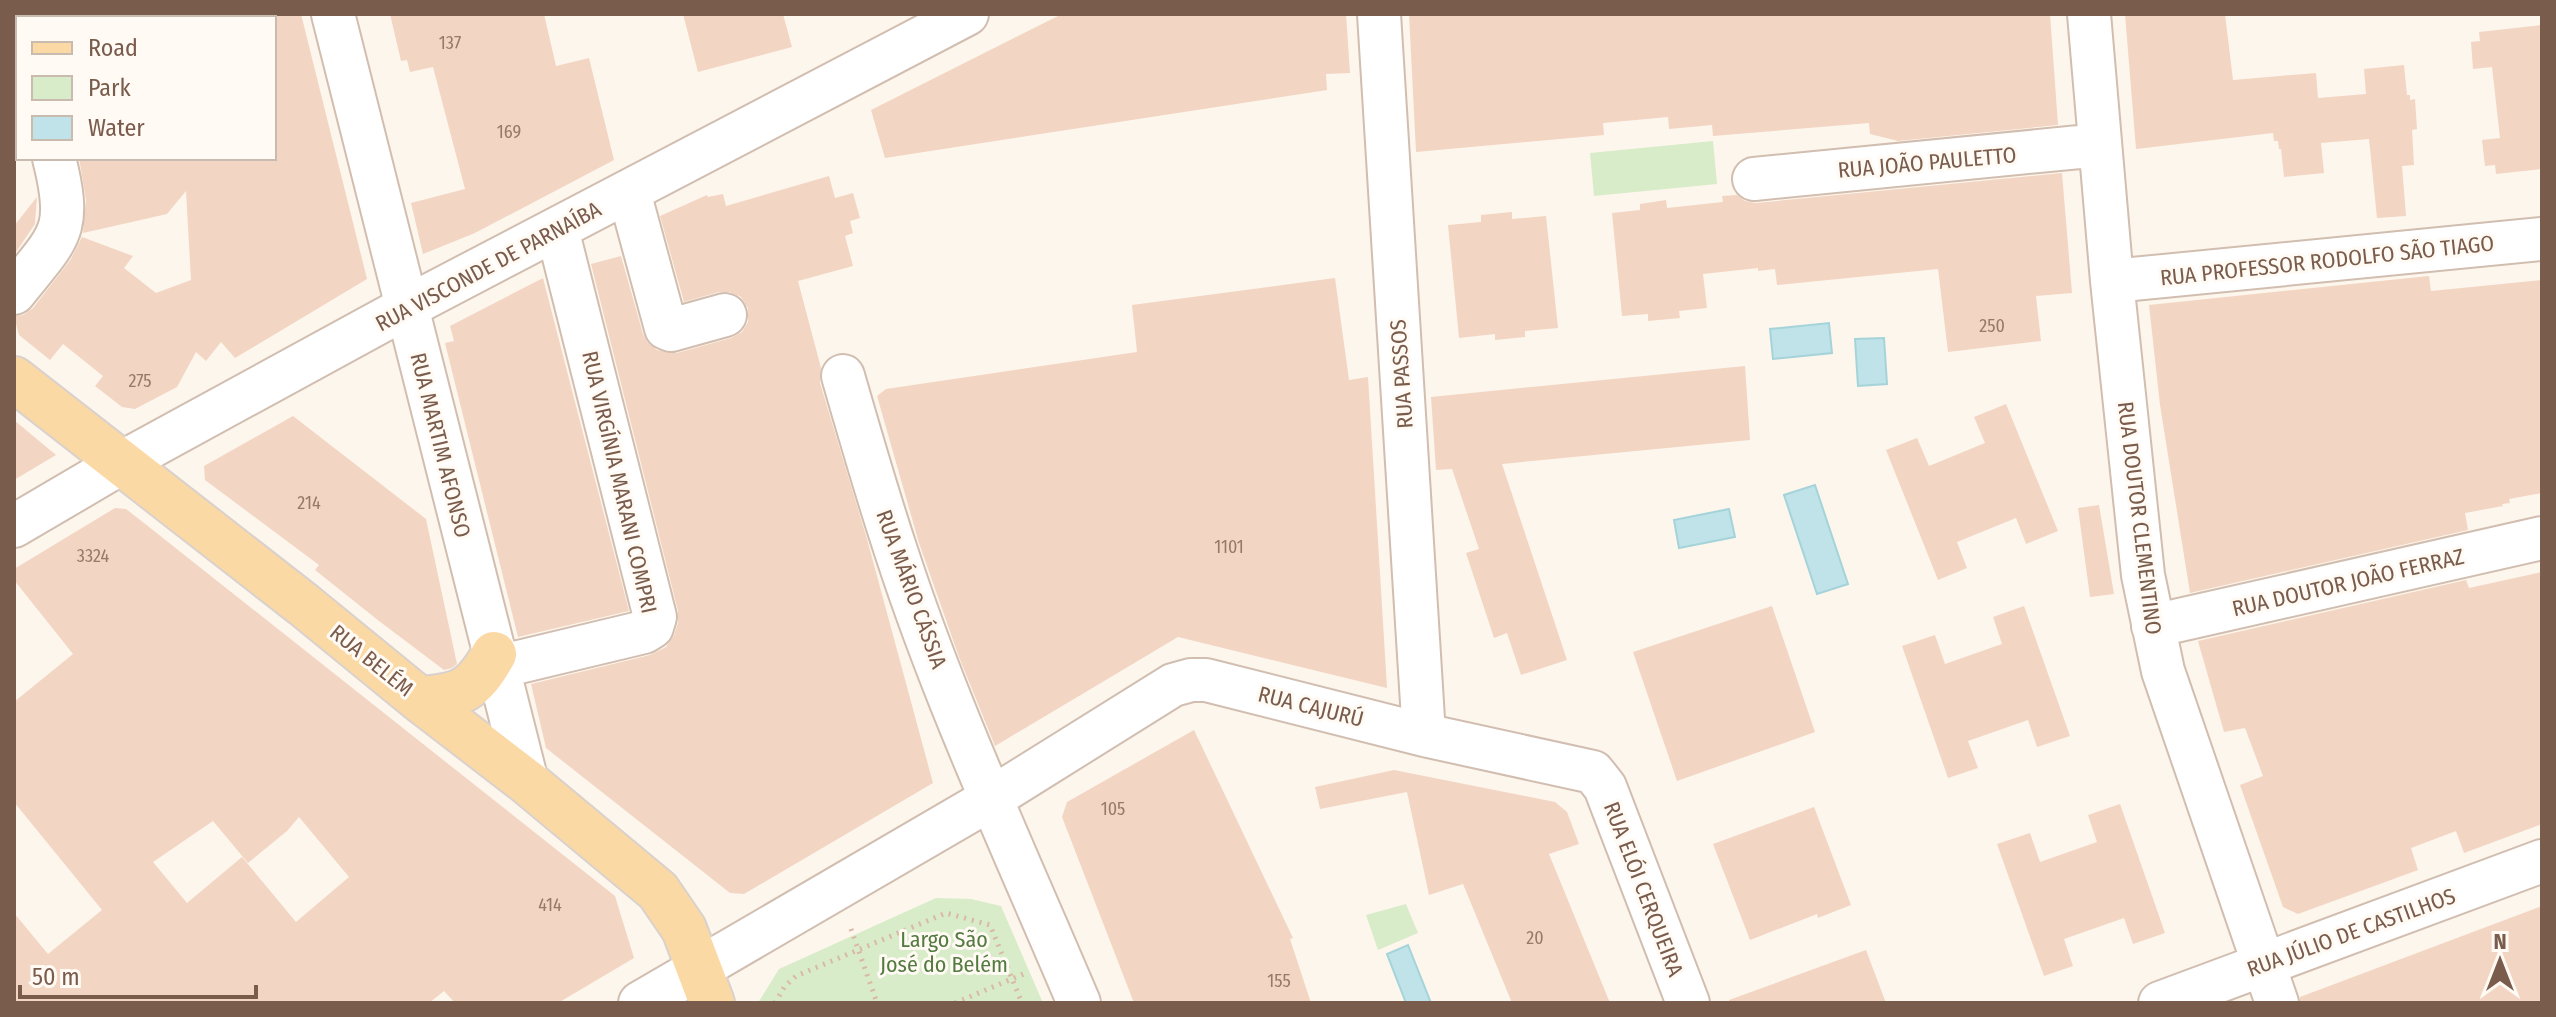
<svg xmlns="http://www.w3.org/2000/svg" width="2556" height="1017" font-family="'Fira Sans Condensed',sans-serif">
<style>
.green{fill:#d8ecc9}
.water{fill:#bfe3e8;stroke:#a5d3da;stroke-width:2}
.building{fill:#f3d5c3;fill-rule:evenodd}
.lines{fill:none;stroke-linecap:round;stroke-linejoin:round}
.minor-casing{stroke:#d1beb0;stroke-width:46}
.major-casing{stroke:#dad1cd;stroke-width:48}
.path{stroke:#d9b8a5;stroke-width:5;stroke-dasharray:2 6;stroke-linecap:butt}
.minor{stroke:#fff;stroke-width:42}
.major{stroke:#fbd9a5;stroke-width:44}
.labels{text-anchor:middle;stroke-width:6;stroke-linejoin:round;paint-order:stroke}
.number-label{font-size:18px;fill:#987a6a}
.street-label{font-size:22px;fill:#7a5c4d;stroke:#fffaf3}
.park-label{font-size:22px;fill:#537a41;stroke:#fffaf3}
</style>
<rect width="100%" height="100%" fill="#fdf6ec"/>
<path class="green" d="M1713 141 1717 184 1594 196 1590 153Z
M936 898 971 899 1001 906 1043 1003H758L779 969Z
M1406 904 1418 933 1378 950 1366 915Z"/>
<path class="water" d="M1829 323 1832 353 1773 359 1770 329Z
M1884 338 1887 384 1858 386 1855 339Z
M1815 485 1848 584 1817 594 1784 495Z
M1729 509 1735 537 1679 548 1674 520Z
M1408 945 1431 1003H1406L1387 954Z"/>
<path class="building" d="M274 14H301L367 279 235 358 221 342 206 361 196 352 177 387 135 409 122 407 95 386 103 376 63 344 50 360 19 335 14 316 23 315 33 308 71 259 82 237 133 256 124 268 156 293 191 280 186 191 167 214 83 233 86 200 79 158H274Z
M390 14H544L556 66 589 58 614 160 475 233 423 254 411 203 465 189 433 67 410 72 407 60 401 61Z
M683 14H783L792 47 698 72Z
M1062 14H1346L1350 73 1326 74 1327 90 885 158 871 110Z
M1409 14H2050L2058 125 1898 141 1870 134 1869 123 1713 136 1712 125 1669 129 1668 117 1603 123 1604 135 1416 152Z
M2125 14H2225L2233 80 2316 73 2318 98 2366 94 2364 69 2404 65 2407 95H2410V100L2415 99 2417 129 2412 130 2414 165 2402 166 2406 216 2377 218 2369 139 2321 143 2324 173 2284 177 2281 149H2279L2278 141H2274L2273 133 2136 149Z
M2542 25V169L2496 174 2495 165 2485 166 2482 140 2500 138 2492 67 2473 69 2471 42 2480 41 2479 32Z
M2062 173 2072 293 2036 296 2041 341 1948 352 1938 269 1777 285 1775 269 1758 271V268L1703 274 1707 308 1679 311 1680 318 1648 321V314L1622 316 1612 213 1640 210V204L1666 200 1667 208 1723 202 1722 196 1737 195 1745 201 1756 203Z
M829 176 835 198 853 193 860 218 850 221 853 233 845 236 853 266 798 281 821 368 820 383 867 539 933 783 744 894 730 893 546 748 531 684 650 655 666 647 674 635 678 623V611L591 264 621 256 643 334 648 343 657 350 677 353 731 338 742 332 748 322V308L741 297 730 292H719L684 302 660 216 707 195 708 197 723 194 726 206Z
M37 197 35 224 14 255V226Z
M1512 212V219L1546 216 1558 328 1525 331V337L1495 340V334L1459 338 1448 225 1481 222V215Z
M2429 276 2431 291 2542 280V493L2509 499 2510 503 2502 504 2503 506 2465 513 2468 530 2190 593 2160 405 2149 305Z
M543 278 629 611 518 637 445 343 454 341 450 326Z
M1335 278 1349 380 1368 377 1387 688 1178 637 995 746 959 657 919 543 877 396 886 389 1137 352 1132 305Z
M1745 366 1750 440 1502 464 1567 660 1521 675 1507 633 1494 638 1466 553 1479 549 1452 469 1436 470 1431 397Z
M2006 404 2058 531 2026 544 2016 518 1957 542 1967 568 1938 580 1886 450 1917 438 1929 466 1985 443 1974 417Z
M293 416 426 519 457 664 452 668 444 670 379 621 315 570 319 565 205 480 204 466Z
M14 420 56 455 14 480Z
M2099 505 2114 594 2090 597 2078 508Z
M115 508 126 509 144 523 615 896 634 958 558 1003H455L444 991 429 1003H14V913L48 954 102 910 14 802V702L73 654 14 580V569ZM299 817 349 877 296 922 242 857 187 903 153 862 213 821 248 863 287 831Z
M2542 572V824L2464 853 2456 831 2411 848 2418 870 2298 914 2283 907 2240 785 2263 776 2245 728 2224 732 2198 641 2466 580 2469 588Z
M1772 606 1815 732 1677 781 1633 652Z
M2024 606 2070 736 2037 747 2028 720 1968 741 1978 768 1948 778 1902 646 1935 635 1945 664 2002 644 1993 617Z
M1194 730 1293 938 1290 939 1311 1003H1134L1062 817 1067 802Z
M1394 770 1555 802 1567 812 1579 844 1549 854 1610 1003H1512L1463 884 1429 895 1407 792 1320 809 1315 787Z
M2120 804 2165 933 2133 944 2124 918 2064 939 2073 966 2044 976 1997 844 2030 833 2040 862 2097 842 2088 815Z
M1814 807 1851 905 1818 918 1817 914 1750 940 1713 844Z
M2542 906V1003H2300V997Z
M1866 950 1886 1003H1729V1000Z"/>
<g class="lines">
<defs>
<path id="minor" d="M17 14 18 20
M333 14 527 782
M1379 14 1424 735
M2089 14 2112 281 2143 575 2163 671 2277 1003
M1754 179 2100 145
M629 192 666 328 671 330 725 315
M2112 281 2542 239
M14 293C59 236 73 233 54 158
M843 376C860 435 877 494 896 551 946 705 1016 854 1079 1003
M14 526 123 462 407 307 967 14
M2153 626 2542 538
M498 667 644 632 652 627 655 617 557 229
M640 1003 992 798 1173 685 1191 680H1206L1424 735 1593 772 1605 787 1688 1003
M2160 1003 2542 861"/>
<path id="major" d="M14 379 304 605 419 699 527 782 658 891 684 929 712 1003
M419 699C461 696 473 691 494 654"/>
</defs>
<use href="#minor" class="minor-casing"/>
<use href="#major" class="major-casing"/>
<path class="path" d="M851 929 877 1003
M775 1003 785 986 796 976 946 913 990 925 1022 1003
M955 1003 1028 972"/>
<use href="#minor" class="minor"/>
<use href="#major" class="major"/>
</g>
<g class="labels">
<g class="number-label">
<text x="450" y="49">137</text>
<text x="509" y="138">169</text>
<text x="1992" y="332">250</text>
<text x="140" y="387">275</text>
<text x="309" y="509">214</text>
<text x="1229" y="553">1101</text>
<text x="93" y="562">3324</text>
<text x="1113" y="815">105</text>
<text x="550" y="911">414</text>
<text x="1535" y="944">20</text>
<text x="1279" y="987">155</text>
</g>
<g class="street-label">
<text transform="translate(1927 162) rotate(-5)" y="8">RUA JOÃO PAULETTO</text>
<text transform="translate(2327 260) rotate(-6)" y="8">RUA PROFESSOR RODOLFO SÃO TIAGO</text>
<text transform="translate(488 266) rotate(-28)" y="8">RUA VISCONDE DE PARNAÍBA</text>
<text transform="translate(1401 374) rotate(-94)" y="8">RUA PASSOS</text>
<text transform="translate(441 445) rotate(76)" y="8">RUA MARTIM AFONSO</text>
<text transform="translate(620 482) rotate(77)" y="8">RUA VIRGÍNIA MARANI COMPRI</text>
<text transform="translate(2140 518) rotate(83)" y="8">RUA DOUTOR CLEMENTINO</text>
<text transform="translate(2348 582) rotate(-13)" y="8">RUA DOUTOR JOÃO FERRAZ</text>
<text transform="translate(912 589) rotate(70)" y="8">RUA MÁRIO CÁSSIA</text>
<text transform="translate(372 660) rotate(39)" y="8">RUA BELÉM</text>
<text transform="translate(1311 706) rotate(14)" y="8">RUA CAJURÚ</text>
<text transform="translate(1644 889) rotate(69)" y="8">RUA ELÓI CERQUEIRA</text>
<text transform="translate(2351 932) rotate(-20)" y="8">RUA JÚLIO DE CASTILHOS</text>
</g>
<g class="park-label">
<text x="944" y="947">Largo São<tspan x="944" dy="25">José do Belém</tspan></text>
</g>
</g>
<rect width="2556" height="1017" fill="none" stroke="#7a5c4d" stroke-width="32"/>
<rect x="16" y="16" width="260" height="144" fill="#fffaf3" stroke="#cabbb1" stroke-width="2"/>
<rect x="32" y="42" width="40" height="12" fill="#fbd9a5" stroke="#cabbb1" stroke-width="2"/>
<text x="88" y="56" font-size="24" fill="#7a5c4d">Road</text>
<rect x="32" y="76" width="40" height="24" fill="#d8ecc9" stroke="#cabbb1" stroke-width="2"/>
<text x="88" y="96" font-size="24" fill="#7a5c4d">Park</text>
<rect x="32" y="116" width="40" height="24" fill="#bfe3e8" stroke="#cabbb1" stroke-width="2"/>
<text x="88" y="136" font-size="24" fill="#7a5c4d">Water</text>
<g transform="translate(2500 961)" stroke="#fffaf3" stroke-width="6" paint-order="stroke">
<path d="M0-6L14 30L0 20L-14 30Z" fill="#7a5c4d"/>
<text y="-12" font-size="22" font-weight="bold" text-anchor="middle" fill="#7a5c4d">N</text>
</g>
<path d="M20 985v12h236v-12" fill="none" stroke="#7a5c4d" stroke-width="4"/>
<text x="32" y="985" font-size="24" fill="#7a5c4d" stroke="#fffaf3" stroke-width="6" paint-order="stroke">50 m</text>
</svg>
